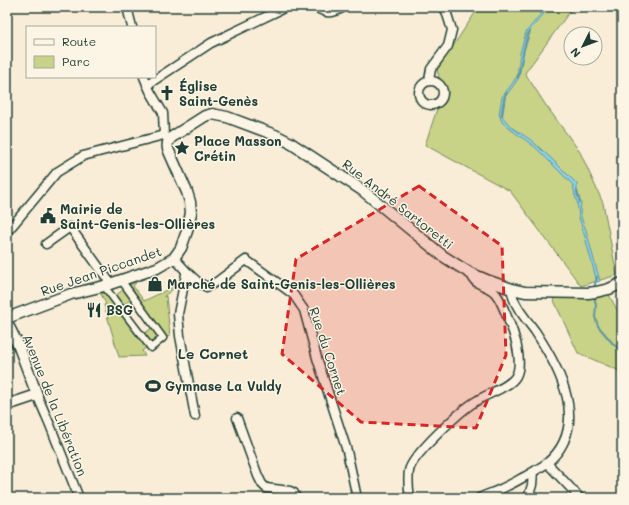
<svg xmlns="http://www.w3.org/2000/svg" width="629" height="505" font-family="Mali,sans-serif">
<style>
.green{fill:#c8d387;stroke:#74885e}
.water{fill:#89d0ea;stroke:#5f95a1}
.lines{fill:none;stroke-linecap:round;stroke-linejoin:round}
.stream{stroke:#5f95a1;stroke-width:2}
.pedestrian-casing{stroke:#1f3d34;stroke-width:9}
.minor-casing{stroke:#1f3d34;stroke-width:11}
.tertiary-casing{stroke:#1f3d34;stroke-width:13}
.pedestrian{stroke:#fcf5e5;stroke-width:6}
.minor{stroke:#fcf5e5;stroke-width:8}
.tertiary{stroke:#fcf5e5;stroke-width:10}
.marked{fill:#d62828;fill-opacity:0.2;stroke:#d62828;stroke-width:3;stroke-dasharray:8 5;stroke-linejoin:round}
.labels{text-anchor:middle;stroke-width:3;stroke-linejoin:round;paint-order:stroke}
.poi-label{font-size:13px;font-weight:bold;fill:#1f3d34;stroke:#fcf5e5;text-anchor:start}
.street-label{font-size:13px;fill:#1f3d34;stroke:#fcf5e5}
.neighbourhood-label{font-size:14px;font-weight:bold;fill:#1f3d34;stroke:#fcf5e5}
</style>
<rect width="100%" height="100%" fill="#f9edd7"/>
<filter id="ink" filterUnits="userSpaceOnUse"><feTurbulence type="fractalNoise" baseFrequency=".025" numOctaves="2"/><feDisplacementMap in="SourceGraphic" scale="8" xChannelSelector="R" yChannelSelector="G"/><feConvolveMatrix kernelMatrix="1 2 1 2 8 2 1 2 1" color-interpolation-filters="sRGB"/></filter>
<g filter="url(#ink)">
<path class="green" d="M479 7H573L525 73 545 104 580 152 603 203 617 275 581 286 510 191 425 145 443 91 437 70Z
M135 282 136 283 133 286 144 301 181 283 164 296V297L166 296 170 336 167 337 129 285Z
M124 289 132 299 123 305 115 296Z
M106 292 147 347 142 351 145 356 119 357 104 305 106 304 101 294Z
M608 293 620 315 622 316V372L578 353 551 294 585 299Z
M153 327 161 337 151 343 144 334Z"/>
<path class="water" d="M544 7H547L542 16 527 34 522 56 519 77 514 85 504 98 501 115 511 127 531 140 553 160 577 184V195L581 203 580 212 582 220 586 230 594 260 600 281 597 282 583 230 579 218 577 201 575 196 573 185 535 147 524 139 510 129 502 122 499 114 502 97 512 84 517 76 520 53 526 32 540 15Z"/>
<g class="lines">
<path class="stream" d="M542 12 544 7
M518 78 524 49 530 31
M502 116 505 96 507 93
M577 191 580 202
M594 288 597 277
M594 295 596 306 595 317 598 326 614 345 622 351"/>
<defs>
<path id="pedestrian" d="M104 286 151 348 163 338 121 280"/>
<path id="minor" d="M127 7 132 27
M315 7C327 14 332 14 344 7
M144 77 150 91 163 113 164 135 167 138
M429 80 431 69 448 46 452 30 446 11 443 7
M419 93a12 12 0 1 1 24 0a12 12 0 1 1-24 0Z
M147 85 211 43 286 7
M7 232 57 172 83 156 164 135
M46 244 70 227 111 284
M174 258 186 271V274L178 314 180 336 195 416
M186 271 199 283 207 287 218 281 246 260 293 294 304 310 317 358 347 451 357 498
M37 395 50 425 79 498
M237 418 258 476 262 484 266 488 290 491 294 493 296 498
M547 463 580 498
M410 498C409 491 408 477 409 471 411 456 463 408 478 400 489 393 510 387 516 376 522 365 517 343 513 332 510 324 501 299 495 293 490 287 481 286 475 281 473 279 472 275 470 273
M479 498C488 494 498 491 507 486 514 483 520 479 526 476 533 472 540 468 547 463 591 426 560 369 535 331 527 320 511 303 512 289
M528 498 532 485 533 472"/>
<path id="tertiary" d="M7 318 71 294 104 286 157 268 174 258 181 248 187 231 191 213 190 202 187 192 168 149C167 143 168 141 172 137L205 116 212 114 227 117 275 135 289 142 362 190 443 256 457 265 470 273 489 281 512 289 525 292 588 293 596 292 609 289 622 283
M7 323 19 347 37 395 7 405"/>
</defs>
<use href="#pedestrian" class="pedestrian-casing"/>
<use href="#minor" class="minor-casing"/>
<use href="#tertiary" class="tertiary-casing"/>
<use href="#pedestrian" class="pedestrian"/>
<use href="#minor" class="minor"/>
<use href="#tertiary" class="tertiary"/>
</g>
</g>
<path class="marked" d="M419 186 502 246 506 355 476 428 361 422 282 354 296 259Z"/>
<defs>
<symbol id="church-bare" viewBox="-9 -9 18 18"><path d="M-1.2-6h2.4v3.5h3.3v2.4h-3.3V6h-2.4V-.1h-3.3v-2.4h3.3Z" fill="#1f3d34" stroke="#fcf5e5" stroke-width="2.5" paint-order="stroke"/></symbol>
<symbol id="sight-bare" viewBox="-9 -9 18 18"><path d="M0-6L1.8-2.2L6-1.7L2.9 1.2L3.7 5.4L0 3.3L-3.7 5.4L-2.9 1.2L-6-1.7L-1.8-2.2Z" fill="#1f3d34" stroke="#fcf5e5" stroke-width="2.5" paint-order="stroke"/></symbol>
<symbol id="civic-bare" viewBox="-9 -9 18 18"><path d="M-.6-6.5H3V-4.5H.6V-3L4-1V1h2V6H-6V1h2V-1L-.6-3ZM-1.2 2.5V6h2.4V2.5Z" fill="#1f3d34" stroke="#fcf5e5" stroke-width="2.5" paint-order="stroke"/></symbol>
<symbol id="shop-bare" viewBox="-9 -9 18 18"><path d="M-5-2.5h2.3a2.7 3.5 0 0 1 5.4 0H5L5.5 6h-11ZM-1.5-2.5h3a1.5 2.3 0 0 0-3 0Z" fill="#1f3d34" stroke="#fcf5e5" stroke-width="2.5" paint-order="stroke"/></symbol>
<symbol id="restaurant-bare" viewBox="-9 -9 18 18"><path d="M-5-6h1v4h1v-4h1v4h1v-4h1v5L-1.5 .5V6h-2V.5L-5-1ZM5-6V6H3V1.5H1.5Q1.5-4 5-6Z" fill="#1f3d34" stroke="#fcf5e5" stroke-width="2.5" paint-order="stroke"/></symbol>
<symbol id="stadium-bare" viewBox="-9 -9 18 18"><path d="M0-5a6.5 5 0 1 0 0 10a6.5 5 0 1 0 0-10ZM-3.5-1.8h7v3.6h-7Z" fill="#1f3d34" stroke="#fcf5e5" stroke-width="2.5" paint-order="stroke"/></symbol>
</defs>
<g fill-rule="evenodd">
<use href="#church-bare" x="156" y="82" width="22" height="22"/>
<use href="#sight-bare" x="171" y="137" width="22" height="22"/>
<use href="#civic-bare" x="37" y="205" width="22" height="22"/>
<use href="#shop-bare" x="144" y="273" width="22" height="22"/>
<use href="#restaurant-bare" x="83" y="299" width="22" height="22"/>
<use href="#stadium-bare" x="142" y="375" width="22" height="22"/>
</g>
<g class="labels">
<g class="poi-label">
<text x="179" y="91">Église<tspan x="179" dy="15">Saint-Genès</tspan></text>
<text x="194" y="146">Place Masson<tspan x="194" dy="15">Crétin</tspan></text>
<text x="60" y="214">Mairie de<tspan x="60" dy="15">Saint-Genis-les-Ollières</tspan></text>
<text x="167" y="289">Marché de Saint-Genis-les-Ollières</text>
<text x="106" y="315">BSG</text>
<text x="165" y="391">Gymnase La Vuldy</text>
</g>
<g class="street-label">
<text transform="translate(398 204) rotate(38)" y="5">Rue André Sartoretti</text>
<text transform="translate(101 271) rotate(-19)" y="5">Rue Jean Piccandet</text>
<text transform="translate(328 351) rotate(72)" y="5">Rue du Cornet</text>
<text transform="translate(55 405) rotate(68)" y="5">Avenue de la Libération</text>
</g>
<g class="neighbourhood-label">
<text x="213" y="359">Le Cornet</text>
</g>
</g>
<rect width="629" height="505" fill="none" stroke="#fcf5e5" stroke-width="24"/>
<rect x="12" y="12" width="605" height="481" fill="none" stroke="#1f3d34" stroke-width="1.5" filter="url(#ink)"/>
<rect x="26" y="26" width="130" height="52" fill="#fcf5e5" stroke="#a4ab9e"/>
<rect x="34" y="39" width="20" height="6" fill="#fcf5e5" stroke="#a4ab9e"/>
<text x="62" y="46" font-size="12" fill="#1f3d34">Route</text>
<rect x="34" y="56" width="20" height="12" fill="#c8d387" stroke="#a4ab9e"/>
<text x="62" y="66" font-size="12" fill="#1f3d34">Parc</text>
<g transform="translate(583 46) rotate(228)"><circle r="19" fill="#fcf5e5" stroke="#a4ab9e"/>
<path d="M0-3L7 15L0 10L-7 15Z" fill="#1f3d34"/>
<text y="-6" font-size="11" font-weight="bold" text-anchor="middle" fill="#1f3d34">N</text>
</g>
</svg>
